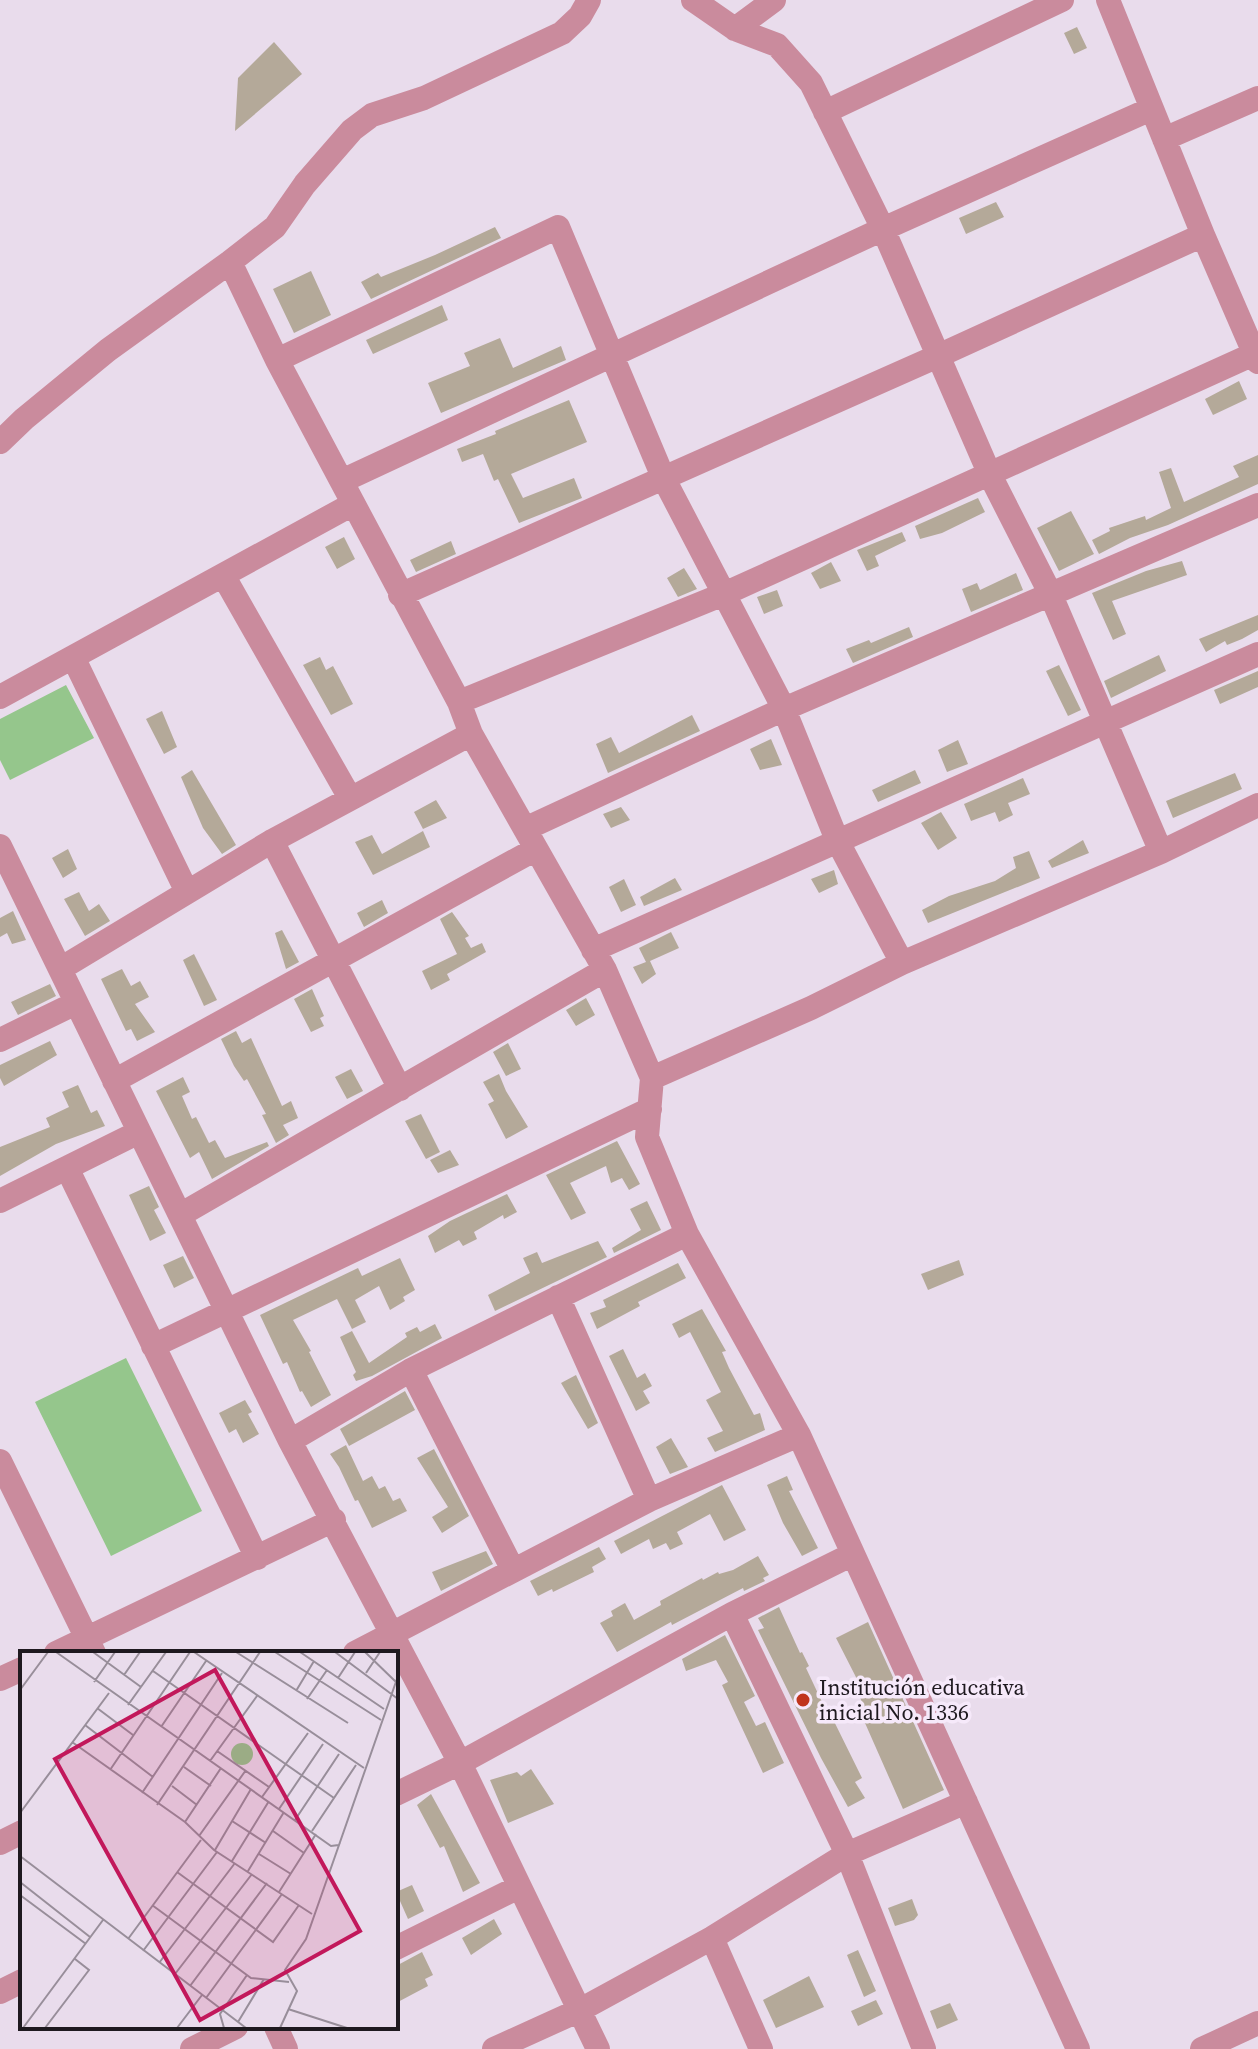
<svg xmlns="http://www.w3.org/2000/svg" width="1258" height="2049" font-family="'Source Serif 4',serif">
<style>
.green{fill:#95c68c}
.building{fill:#b4a999}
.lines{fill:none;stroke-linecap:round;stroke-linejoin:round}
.minor{stroke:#ca8b9d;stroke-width:24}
.poi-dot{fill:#c0341c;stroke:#f6e9fa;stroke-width:3}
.labels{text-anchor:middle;stroke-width:7;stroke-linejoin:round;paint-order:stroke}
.poi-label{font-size:22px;fill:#1e191f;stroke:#f6e9fa;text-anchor:start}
.inset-road{fill:none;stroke:#988e9a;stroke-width:2}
.view{fill:#c2185b;fill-opacity:0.15;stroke:#c2185b;stroke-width:4}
.inset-edge{fill:none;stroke:#1e191f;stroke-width:4}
</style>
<rect width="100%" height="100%" fill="#e9dcec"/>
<path class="green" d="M66 685 94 738 10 780 0 760V719Z
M126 1358 202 1511 111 1556 35 1402Z"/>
<path class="building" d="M1077 27 1087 48 1074 54 1064 33Z
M274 42 302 74 235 131 238 78Z
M996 202 1004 217 966 234 959 218Z
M495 227 501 238 371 299 361 282 378 273 381 277 435 255Z
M311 271 331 315 294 333 273 289Z
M442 305 448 320 373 354 366 340Z
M500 338 513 368 561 346 566 360 441 413 428 383 470 366 464 353Z
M1239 381 1247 399 1213 415 1205 399Z
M569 400 587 442 511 474 523 498 574 478 582 498 519 523 498 479 494 481 483 454 462 462 457 449 496 434 495 431Z
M1258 455V484L1168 525 1130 538 1099 554 1092 540 1110 531 1109 528 1145 516 1146 520 1171 508 1159 472 1171 468 1184 502 1239 477 1233 466Z
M978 498 985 512 942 533 920 539 915 526Z
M1071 511 1094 554 1059 571 1037 528Z
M902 532 906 541 875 556 879 566 867 571 857 550Z
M344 537 355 559 337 569 325 547Z
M451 541 456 554 416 572 410 560Z
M1182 561 1187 575 1112 601 1126 634 1113 640 1092 593 1146 571Z
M831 562 841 581 820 589 811 573Z
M684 568 697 589 678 597 667 578Z
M1016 573 1023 590 971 612 962 589 977 583 980 590Z
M777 590 783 606 764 614 757 597Z
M1258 615V630L1242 639 1227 645 1225 641 1206 652 1199 639Z
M909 627 913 637 853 663 846 649 869 640 871 643Z
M1159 655 1166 671 1111 698 1104 681Z
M320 657 326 670 333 666 353 704 331 715 303 665Z
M1059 665 1081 710 1068 716 1046 671Z
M1258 671V687L1220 704 1214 690Z
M162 711 177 747 164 754 146 719Z
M692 715 700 731 608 773 596 744 611 737 619 753Z
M771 739 782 765 760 770 750 749Z
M958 740 968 764 947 772 938 750Z
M192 770 236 845 222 854 203 828 181 777Z
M915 770 921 783 878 802 872 790Z
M1235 773 1242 789 1173 818 1166 801Z
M1023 778 1030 794 1008 803 1013 815 999 822 995 812 971 821 964 804Z
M436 800 447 818 423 829 414 812Z
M621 807 630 820 611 828 603 814Z
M941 812 957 838 938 850 921 823Z
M423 831 430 847 373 875 355 842 372 835 382 854Z
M1083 840 1089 853 1052 868 1048 861Z
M68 849 77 869 63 878 52 858Z
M1029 851 1040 878 928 923 922 910 949 896 995 881 1016 868 1013 857Z
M834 870 838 884 819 893 811 879Z
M675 878 682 890 644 906 640 897Z
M624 879 636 905 621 912 609 887Z
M79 892 89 911 99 904 110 921 85 936 64 899Z
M382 900 388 913 364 927 357 913Z
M13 911 26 940 12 944 7 933 0 937V918Z
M452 912 469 936 465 938 471 948 482 943 486 952 447 974 450 980 431 990 422 971 457 954 440 919Z
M282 930 299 962 286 969 275 933Z
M671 932 679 948 650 961 656 974 642 984 633 967 646 962 639 948Z
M194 954 217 1000 204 1006 183 960Z
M122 969 131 986 140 981 149 997 135 1004 155 1032 137 1041 131 1029 126 1031 101 979Z
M50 984 56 996 18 1015 11 1002Z
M312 989 324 1016 320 1018 324 1026 311 1032 294 999Z
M586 998 595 1015 576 1026 566 1010Z
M236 1031 242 1043 251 1038 282 1106 291 1101 298 1118 283 1125 289 1135 276 1143 262 1115 266 1114 247 1079 244 1081 234 1066 221 1039Z
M50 1041 57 1055 4 1086 0 1078V1065Z
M508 1043 521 1069 506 1076 493 1052Z
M351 1069 363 1091 347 1099 335 1077Z
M499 1074 506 1091 528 1127 506 1139 488 1104 494 1101 483 1082Z
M183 1077 190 1092 182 1096 192 1119 196 1117 209 1143 215 1140 225 1158 267 1142 269 1146 212 1179 199 1152 190 1158 156 1091Z
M78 1085 91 1113 97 1110 105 1126 56 1144 0 1176V1147L50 1127 46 1118 69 1107 62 1092Z
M421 1114 440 1152 426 1159 405 1121Z
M617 1141 640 1184 629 1190 622 1178 611 1183 606 1166 570 1183 586 1213 571 1220 546 1175Z
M450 1150 459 1165 438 1173 430 1160Z
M149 1186 159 1207 154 1210 166 1233 150 1241 129 1195Z
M507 1194 517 1212 504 1219 503 1215 474 1232 477 1239 463 1246 459 1240 435 1253 428 1236 450 1221Z
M647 1201 661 1230 614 1253 612 1248 641 1230 630 1209Z
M598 1241 607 1257 495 1311 488 1295 530 1273 523 1258 537 1252 542 1263Z
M183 1256 194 1278 174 1288 163 1265Z
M400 1258 415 1290 403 1297 405 1301 390 1310 379 1286 355 1300 366 1322 352 1329 337 1299 293 1320 311 1351 309 1352 331 1395 311 1407 302 1391 300 1392 287 1362 283 1364 260 1315 358 1268 362 1276Z
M959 1260 964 1275 928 1290 921 1274Z
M678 1263 686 1278 638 1302 640 1306 597 1329 590 1313 606 1307 603 1300Z
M702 1309 726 1351 722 1352 729 1368 754 1415 760 1413 765 1430 715 1452 707 1438 723 1431 706 1400 721 1392 690 1332 679 1338 672 1324Z
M435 1324 442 1338 372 1376 356 1381 353 1375 356 1372 340 1337 352 1331 369 1363 407 1337 405 1333 417 1327 420 1332Z
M623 1349 637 1378 645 1373 652 1386 643 1391 650 1403 636 1411 609 1356Z
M576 1375 598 1423 588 1429 561 1383Z
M405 1391 415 1410 349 1446 340 1429Z
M245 1400 252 1412 248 1414 259 1434 243 1443 236 1429 229 1433 219 1413Z
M671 1438 688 1467 670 1474 656 1447Z
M346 1445 363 1481 372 1476 379 1489 385 1486 393 1501 400 1498 407 1511 372 1528 358 1500 355 1501 339 1467 330 1454Z
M434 1449 469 1516 442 1533 432 1517 448 1507 417 1458Z
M787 1476 793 1490 789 1491 818 1548 802 1556 783 1523 767 1485Z
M722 1485 746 1530 724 1541 710 1514 677 1532 683 1544 670 1550 666 1543 653 1549 649 1539 621 1554 614 1541Z
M599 1547 606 1559 592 1567 594 1572 553 1592 552 1589 538 1596 530 1581Z
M486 1551 493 1564 441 1591 432 1572Z
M758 1556 769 1575 763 1578 765 1581 744 1591 743 1588 672 1625 671 1622 617 1652 600 1623 613 1616 611 1611 625 1603 634 1620 661 1605 660 1601 702 1578 703 1580 718 1572 719 1574 733 1570Z
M779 1607 800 1653 802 1652 809 1666 806 1668 822 1702 824 1701 862 1778 855 1782 865 1798 848 1807 821 1758 758 1630 764 1628 758 1618Z
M868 1622 944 1790 903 1809 865 1723 869 1721 856 1687 860 1685 836 1638Z
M725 1635 755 1696 744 1702 756 1726 765 1722 784 1763 763 1773 722 1685 728 1682 716 1660 686 1671 682 1659Z
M531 1769 554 1804 508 1823 490 1780 517 1772 521 1776Z
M431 1794 480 1883 463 1892 444 1846 440 1848 417 1805Z
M412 1885 424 1911 408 1919 396 1892Z
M912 1899 918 1915 914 1920 895 1926 888 1908Z
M494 1919 502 1934 471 1955 462 1938Z
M858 1950 876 1991 864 1997 847 1955Z
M422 1952 433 1975 425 1979 428 1986 396 2003V1966Z
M809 1976 824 2007 776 2028 763 2000Z
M876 2000 883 2014 858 2026 851 2011Z
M950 2003 958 2020 937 2029 930 2011Z"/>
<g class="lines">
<path class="minor" d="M693 0 735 29 777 45 811 83 883 229 990 475 1050 593 1161 852
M1108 0 1203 235 1258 362
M735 29 774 0
M825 112 1062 0
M1164 139 1258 98
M230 262 277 360 459 702 471 734 605 970 652 1078 647 1137 687 1234 799 1435 1078 2049
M277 360 558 227 663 477 784 709 837 840 902 963
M0 442 24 419 108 350 230 262 275 227 305 184 352 130 372 115 424 98 562 33 580 16 589 0
M342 481 883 229 1151 109
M223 575 350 798
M400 595 938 356 1203 235
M73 657 187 892
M0 697 353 504
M459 702 724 594 1254 354
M525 829 784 709 1258 505
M272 841 400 1089
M0 846 290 1441 460 1763 598 2049
M593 950 1258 654
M60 969 272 841 471 734
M0 1040 76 1003
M652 1078 811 1008 902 963 1161 852 1258 805
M114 1081 536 849
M67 1168 257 1558
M0 1201 139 1132
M180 1215 605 970
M558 1297 649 1500
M153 1346 650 1109
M411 1370 513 1570
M290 1441 411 1370 687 1234
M0 1461 94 1653
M732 1614 847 1854 924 2049
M56 1653 334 1520
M355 1653 649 1500 799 1435
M0 1679 22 1669
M396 1794 460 1763 732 1614 853 1554
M0 1843 22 1832
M712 1938 761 2049
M396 1948 519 1887
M0 1992 22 1981
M276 2027 286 2049
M192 2049 236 2027
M494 2049 580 2010 712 1938 847 1854 966 1802
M1202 2049 1258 2023"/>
</g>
<circle class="poi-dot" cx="803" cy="1700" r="8"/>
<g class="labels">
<g class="poi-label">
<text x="819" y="1695">Institución educativa<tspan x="819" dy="25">inicial No. 1336</tspan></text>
</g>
</g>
<g transform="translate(20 1651)">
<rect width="378" height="378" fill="#e9dcec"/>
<path d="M211 103a11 11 0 1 1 22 0a11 11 0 1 1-22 0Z" fill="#95c68c"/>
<path class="inset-road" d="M36 1 311 195 319 194 286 288 265 319 277 340 260 377M73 1 121 36M174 1 344 117M216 1 328 72M255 1 361 69M280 1 364 58M315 1 378 48M345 1 376 31M133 20 314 147M346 22 360 1M104 24 120 1M318 27 335 1M74 31 95 1M0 39 28 1M276 40 294 10M287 48 307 19M108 54 146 1M77 57 113 84M65 74 133 126M141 76 186 10M52 91 165 171 194 199 292 263M197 100 249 136M190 110 237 45M164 116 191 135M90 119 170 1M152 135 177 154M122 142 202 22M242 146 288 82M137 154 240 1M259 158 303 93M0 162 89 42M275 169 319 103M212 170 246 192M165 171 201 117M253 180 284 202M292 180 336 114M179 185 226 119M319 194 378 25M195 199 231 138M239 203 271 223M0 205 226 377M212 210 249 150M228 220 264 161M157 221 253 291 279 254M0 231 70 286M259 241 296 183M0 244 66 293M132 254 231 327 269 331M108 288 181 189M123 300 197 201M139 312 215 212M155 323 232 223M170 335 247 232M186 347 262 243M268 358 327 377M218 371 244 328M3 377 83 269M25 377 69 319 55 308M157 377 182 344M204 377 200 363 227 324"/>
<path class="view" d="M195 19 340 280 180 369 35 108Z"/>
<rect width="378" height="378" class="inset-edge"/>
</g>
</svg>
